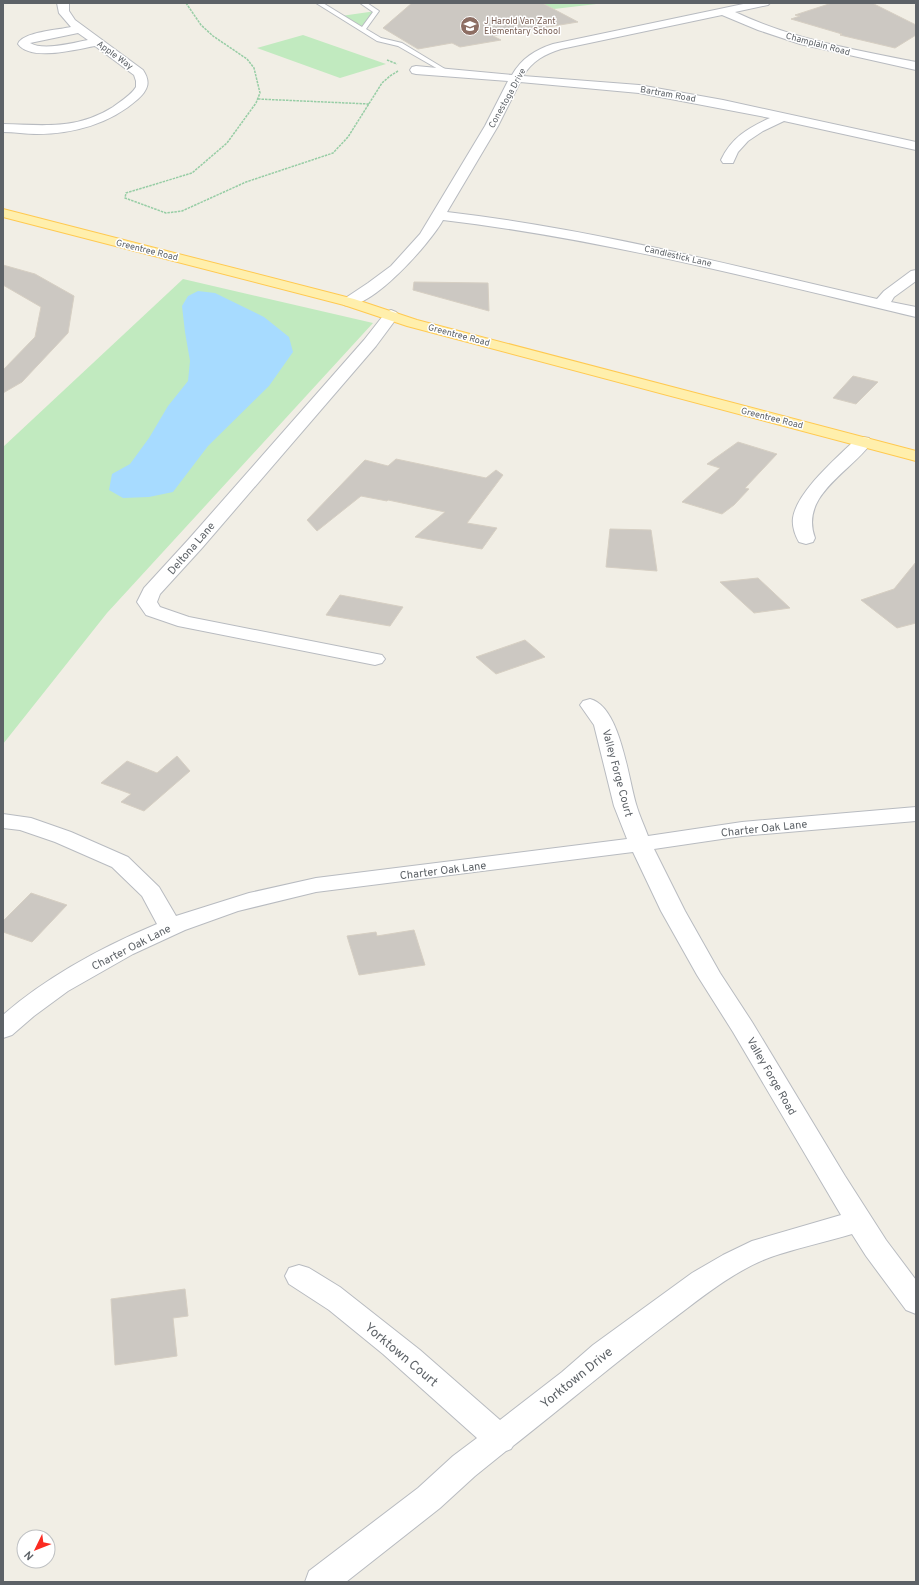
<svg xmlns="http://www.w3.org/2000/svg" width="919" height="1585" font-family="Overpass,sans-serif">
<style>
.green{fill:#c1eabf}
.water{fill:#a7dbff}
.building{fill:#ccc8c2;stroke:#d6cfc3}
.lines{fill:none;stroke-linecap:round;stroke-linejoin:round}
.service-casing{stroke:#b8bbc0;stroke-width:2}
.minor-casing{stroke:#b8bbc0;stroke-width:2}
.primary-casing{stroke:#ffc950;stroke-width:2}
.path{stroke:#97cda5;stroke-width:1.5;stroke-dasharray:2.5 1;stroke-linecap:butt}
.service{fill:#fff;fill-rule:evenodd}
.minor{fill:#fff;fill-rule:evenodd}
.primary{fill:#ffefac;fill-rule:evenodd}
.labels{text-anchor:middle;stroke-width:3;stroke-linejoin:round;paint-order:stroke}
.far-education-label{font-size:9px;fill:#785e54;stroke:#fff;text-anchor:start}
.far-street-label{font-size:9px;fill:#5d6267;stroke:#fff}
.street-label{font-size:11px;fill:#5d6267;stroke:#fff}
.near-street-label{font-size:13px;fill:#5d6267;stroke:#fff}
</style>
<rect width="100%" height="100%" fill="#f1eee5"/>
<path class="green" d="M542 3H605L554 9Z
M376 11 363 30 341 16Z
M303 35 386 64 340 78 257 48Z
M183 279 373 323 107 613 3 744V447Z"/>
<path class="water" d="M198 291 215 293 264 317 289 337 293 352 269 386 208 446 173 492 149 497 123 498 109 490 112 474 130 464 149 438 168 406 188 381 190 361 185 332 182 306 188 296Z"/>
<path class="building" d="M412 3H542L578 22 493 36 501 40 460 47 452 43 418 49 383 28Z
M832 3H872L916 25V35L895 48 840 35 842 34 791 19 800 16 795 15Z
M3 265 35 274 74 296 68 333 22 382 3 393V370L35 337 41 307 3 285Z
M414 282 488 283 489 311 413 290Z
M853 376 878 382 856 404 833 398Z
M738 442 777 454 745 488 749 489 734 505 722 514 682 502 720 468 707 464Z
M396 459 486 478 496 470 503 475 467 523 497 528 482 549 415 537 445 512 388 500 387 501 361 496 317 531 307 520 365 460 388 466Z
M610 529 651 530 657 571 606 567Z
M916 562V623L897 628 861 600 894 589Z
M758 578 790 608 754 613 720 582Z
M340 595 403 607 390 626 326 615Z
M525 640 545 657 496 674 476 657Z
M177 756 190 771 144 811 121 802 131 794 101 783 127 761 157 773Z
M31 893 67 905 32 942 3 932V921Z
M414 930 425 965 359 975 347 936 376 932 377 936Z
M185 1289 188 1316 173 1318 177 1356 115 1365 111 1299Z"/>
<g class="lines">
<defs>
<path id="service" d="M316 3H323L362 27 373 12 360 3H367L379 11 366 29 381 38 402 43 450 72 445 73 398 46 377 41Z"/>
<path id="minor" d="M57 3H69V11L75 20 143 70C151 82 148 90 138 99 110 124 73 134 37 134 26 134 14 132 3 132V124C44 125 76 130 113 107 121 101 131 95 136 87V81L134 75 95 46C77 49 31 62 18 44 22 32 58 30 71 27L59 13ZM78 33 88 40C73 43 43 51 30 43Z
M748 3H770L768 5 735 12C792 39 854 50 916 62V70L800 44 758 30 722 15 561 49C545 54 532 61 523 76L639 85 723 100 916 142V150L784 121 763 131 748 141 738 152 733 163H723L721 160C731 138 748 128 770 118L639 93 520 82 498 126 447 212C593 229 734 266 877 299L884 291 911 271 916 270V281L894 297 891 302 916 307V317C759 280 604 239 443 220 431 242 370 312 344 305L341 302 344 299 368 283 391 266 420 234 485 126 508 81 416 74 412 73 410 70 412 67 416 66 512 75C522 58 535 50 553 44Z
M391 310 396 312 399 315 376 346 202 548 160 594 157 602 160 607 189 617 382 655 385 659 382 663 375 665 178 626 146 615 137 602 144 588 188 540 364 340 386 312Z
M863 437 869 438 872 442C851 472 799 495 815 538L813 542 806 544 799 542C795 535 792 526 793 518 797 491 838 457 857 438Z
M590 699C620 706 628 777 636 804 639 815 644 825 648 836L742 822 916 807V821L742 836 654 849 685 911 720 973 752 1022 845 1176 886 1240 916 1280V1314L906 1310 866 1256 852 1234C825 1242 797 1248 771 1257 733 1271 701 1298 669 1322 616 1362 565 1405 513 1446L511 1449 506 1451 475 1476 440 1508 346 1582H305L309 1571 418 1488 453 1456 477 1438 383 1354 329 1310 289 1284 285 1276 289 1268 299 1265 309 1268 340 1287 420 1350 500 1420 562 1372 593 1345 692 1273 723 1255 752 1241 841 1215 733 1032 697 975 661 911 633 852 316 892 238 911 185 930 133 954 68 991 34 1016 12 1035 3 1038V1015C48 976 102 947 157 924L142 896 112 867 55 842 20 830 3 828V814L31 818 71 832 128 857 159 887 176 916 249 893 316 878 627 839 614 806 594 725 580 705 583 701Z"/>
<path id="primary" d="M3 209 354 299 417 320 916 451V461L407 326 344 305 3 217Z"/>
</defs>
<use href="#service" class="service-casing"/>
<use href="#minor" class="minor-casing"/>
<use href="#primary" class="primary-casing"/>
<path class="path" d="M186 3 201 25 213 36 247 59 254 68 260 93 256 103 227 143 192 173 126 193 125 198 166 213 182 211 246 182 333 153 348 137 382 83 390 76 398 71
M387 60 397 64
M258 99 369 104"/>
<use href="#service" class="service"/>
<use href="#minor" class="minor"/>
<use href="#primary" class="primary"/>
</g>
<defs>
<symbol id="school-disc" viewBox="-11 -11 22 22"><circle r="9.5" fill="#8d6e63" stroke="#fff"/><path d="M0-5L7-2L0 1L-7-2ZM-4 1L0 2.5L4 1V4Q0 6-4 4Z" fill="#fff"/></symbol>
</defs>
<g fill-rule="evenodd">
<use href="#school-disc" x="459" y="15" width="22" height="22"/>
</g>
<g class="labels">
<g class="far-education-label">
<text x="484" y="24">J Harold Van Zant<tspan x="484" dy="10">Elementary School</tspan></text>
</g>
<g class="far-street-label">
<text transform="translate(818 44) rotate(15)" y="3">Champlain Road</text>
<text transform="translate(115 55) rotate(36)" y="3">Apple Way</text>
<text transform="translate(668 94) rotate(10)" y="3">Bartram Road</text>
<text transform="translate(507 98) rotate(-61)" y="3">Conestoga Drive</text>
<text transform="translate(147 250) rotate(14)" y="3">Greentree Road</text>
<text transform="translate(678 256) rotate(13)" y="3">Candlestick Lane</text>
<text transform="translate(459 335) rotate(15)" y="3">Greentree Road</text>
<text transform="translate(772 418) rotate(14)" y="3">Greentree Road</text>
</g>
<g class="street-label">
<text transform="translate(191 548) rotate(-49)" y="4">Deltona Lane</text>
<text transform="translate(618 773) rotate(75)" y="4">Valley Forge Court</text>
<text transform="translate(764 828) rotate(-6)" y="4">Charter Oak Lane</text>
<text transform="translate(443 870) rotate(-7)" y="4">Charter Oak Lane</text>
<text transform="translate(131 947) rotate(-27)" y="4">Charter Oak Lane</text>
<text transform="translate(772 1076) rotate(60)" y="4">Valley Forge Road</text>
</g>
<g class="near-street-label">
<text transform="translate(402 1354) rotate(40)" y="5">Yorktown Court</text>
<text transform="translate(576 1377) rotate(-39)" y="5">Yorktown Drive</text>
</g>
</g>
<rect width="919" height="1585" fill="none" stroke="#5d6267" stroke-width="8"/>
<g transform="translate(36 1549) rotate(227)"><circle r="19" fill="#ffffff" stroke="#bec0c2"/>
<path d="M0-3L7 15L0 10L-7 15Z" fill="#fb2b21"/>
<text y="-6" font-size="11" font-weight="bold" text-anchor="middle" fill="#5d6267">N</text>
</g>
</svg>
